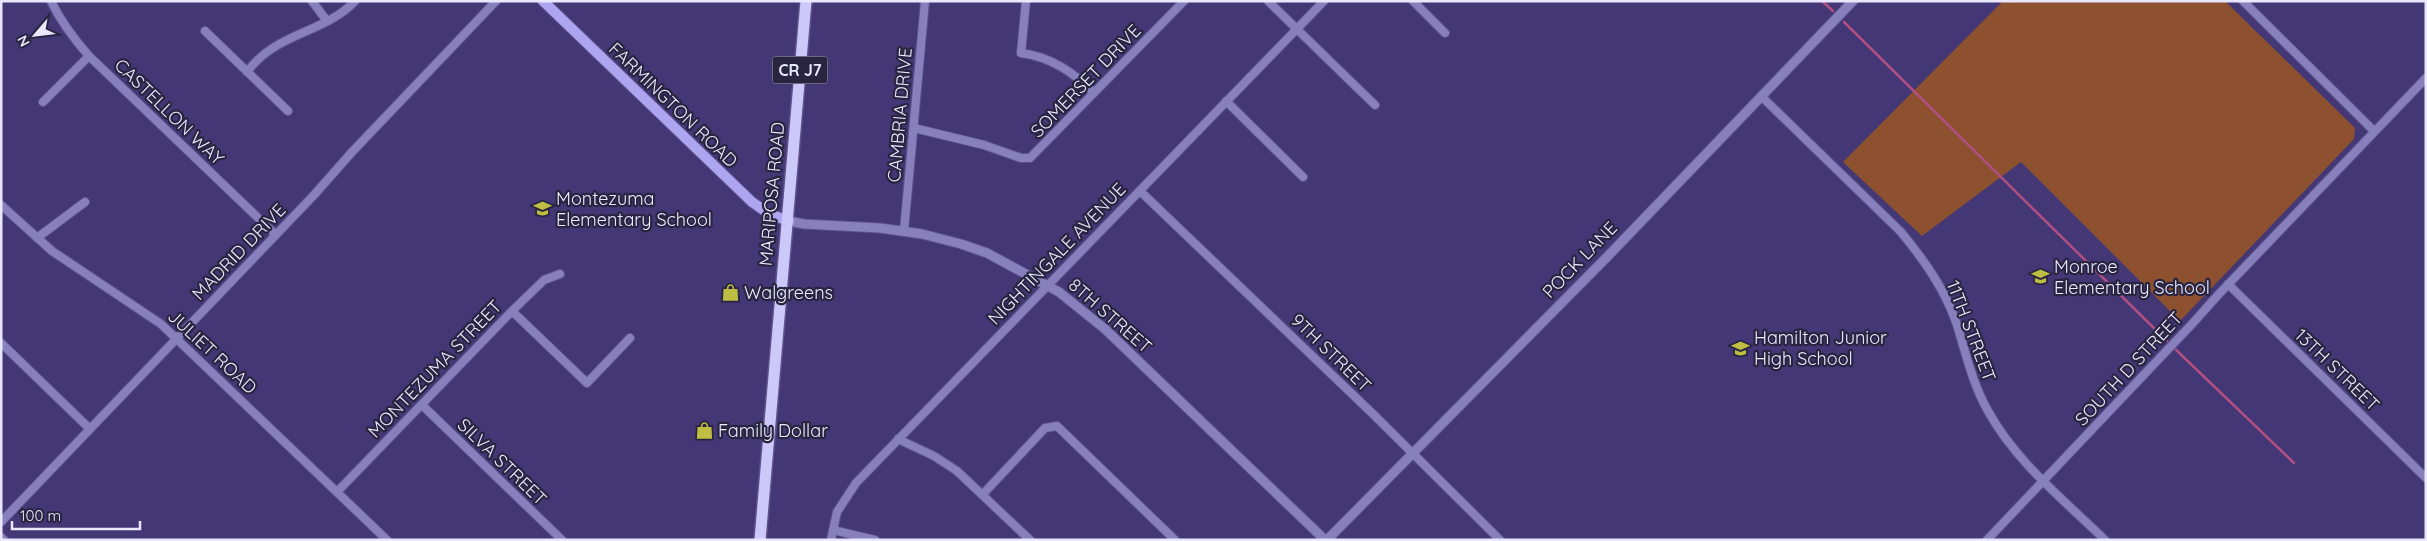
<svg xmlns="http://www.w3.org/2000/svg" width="2427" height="541" font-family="Quicksand,sans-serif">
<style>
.green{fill:#8d512f}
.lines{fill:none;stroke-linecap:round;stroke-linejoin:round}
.stream{stroke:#b14f83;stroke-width:2.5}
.minor-casing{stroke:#5e538b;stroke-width:10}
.tertiary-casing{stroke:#5e538b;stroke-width:11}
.secondary-casing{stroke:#5e538b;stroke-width:12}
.primary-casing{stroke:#5e538b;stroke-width:14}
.minor{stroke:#8880bd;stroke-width:8}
.tertiary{stroke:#8880bd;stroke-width:9}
.secondary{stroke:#aea5f1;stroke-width:10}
.primary{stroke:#ccc8f9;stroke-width:11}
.labels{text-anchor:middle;stroke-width:4.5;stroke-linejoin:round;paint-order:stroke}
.shield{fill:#292541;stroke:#b0aec5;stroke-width:1}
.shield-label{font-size:16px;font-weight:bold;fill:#eae8fe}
.street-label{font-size:18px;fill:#eae8fe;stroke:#292541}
.poi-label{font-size:18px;fill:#eae8fe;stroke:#292541;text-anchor:start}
</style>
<rect width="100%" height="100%" fill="#433775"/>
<path class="green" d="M2003 1H2225L2355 128 2354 139 2180 321 2021 162 1922 236 1843 162Z"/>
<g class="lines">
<path class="stream" d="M1822 1 1833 11
M1844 22 2167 341
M2173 347 2294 463"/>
<defs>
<path id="minor" d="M51 1C61 22 74 39 89 56L276 235
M312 1 327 21
M1026 1 1021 53C1051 57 1073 72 1094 93
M1268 1 1375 105
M1413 1 1445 33
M2243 1 2374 131
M205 31 288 111
M247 72C276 32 324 34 355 1
M1761 96 1901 232C1924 260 1944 288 1956 322 1966 353 1972 383 1988 411 2016 462 2064 500 2105 540
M1226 101 1303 177
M43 102 89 56
M914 128 984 145 1021 158H1030L1184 1
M1140 191 1373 414 1500 540
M1 205 52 251 161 324 387 540
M904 231 925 1
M37 238 85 202
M2228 284 2426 478
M512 311 587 383 630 338
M1 343 90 429
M422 405 562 540
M898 439 934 456 957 471 1030 540
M337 492 512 311 544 280 560 274
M983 494 1045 428 1057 426 1175 540
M1 522 314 195 352 152 496 1
M833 530 875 540
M1 537 4 540
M831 540 837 512 856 483 1324 1
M1987 540 2192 324 2218 295 2426 78"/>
<path id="tertiary" d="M789 221 804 224 880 228 922 234 961 244 987 253 1059 292 1105 329 1325 540
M1327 540 1607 257 1853 1"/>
<path id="secondary" d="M543 1 752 202 769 214 789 221"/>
<path id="primary" d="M760 540 806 1"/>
</defs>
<use href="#minor" class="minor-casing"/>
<use href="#tertiary" class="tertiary-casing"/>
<use href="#secondary" class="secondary-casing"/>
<use href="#primary" class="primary-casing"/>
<use href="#minor" class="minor"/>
<use href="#tertiary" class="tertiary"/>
<use href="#secondary" class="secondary"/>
<use href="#primary" class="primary"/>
</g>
<defs>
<symbol id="school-bare" viewBox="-9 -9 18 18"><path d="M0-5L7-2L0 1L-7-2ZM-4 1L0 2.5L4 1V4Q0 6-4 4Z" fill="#bebe42" stroke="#292541" stroke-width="2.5" paint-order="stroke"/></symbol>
<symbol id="shop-bare" viewBox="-9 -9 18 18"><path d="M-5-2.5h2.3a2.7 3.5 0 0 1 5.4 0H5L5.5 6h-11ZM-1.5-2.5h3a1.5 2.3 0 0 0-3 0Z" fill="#bebe42" stroke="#292541" stroke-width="2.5" paint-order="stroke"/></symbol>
</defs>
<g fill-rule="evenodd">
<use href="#school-bare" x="530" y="196" width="25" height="25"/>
<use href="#school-bare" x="2028" y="264" width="25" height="25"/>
<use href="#shop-bare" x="718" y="280" width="25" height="25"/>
<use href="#school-bare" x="1728" y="336" width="25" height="25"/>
<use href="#shop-bare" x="692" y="418" width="25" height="25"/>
</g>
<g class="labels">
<rect class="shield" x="772.5" y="56.5" width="55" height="27" rx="4"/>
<g class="shield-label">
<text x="800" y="76">CR J7</text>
</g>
<g class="street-label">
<text transform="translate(1086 81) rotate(-46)" y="6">SOMERSET DRIVE</text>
<text transform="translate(673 105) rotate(44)" y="6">FARMINGTON ROAD</text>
<text transform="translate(169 112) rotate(44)" y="6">CASTELLON WAY</text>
<text transform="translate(900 115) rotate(-85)" y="6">CAMBRIA DRIVE</text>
<text transform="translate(772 194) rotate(-85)" y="6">MARIPOSA ROAD</text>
<text transform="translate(239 252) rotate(-46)" y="6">MADRID DRIVE</text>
<text transform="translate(1057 254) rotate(-46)" y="6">NIGHTINGALE AVENUE</text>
<text transform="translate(1580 260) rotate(-46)" y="6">POCK LANE</text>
<text transform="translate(1110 316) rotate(41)" y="6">8TH STREET</text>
<text transform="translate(1971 331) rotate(69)" y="6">11TH STREET</text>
<text transform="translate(212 352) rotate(43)" y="6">JULIET ROAD</text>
<text transform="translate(1331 353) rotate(44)" y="6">9TH STREET</text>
<text transform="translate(435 369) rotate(-46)" y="6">MONTEZUMA STREET</text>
<text transform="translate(2129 369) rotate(-47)" y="6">SOUTH D STREET</text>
<text transform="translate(2337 370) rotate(44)" y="6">13TH STREET</text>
<text transform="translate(502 462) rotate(44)" y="6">SILVA STREET</text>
</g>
<g class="poi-label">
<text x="556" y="205">Montezuma<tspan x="556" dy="21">Elementary School</tspan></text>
<text x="2054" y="273">Monroe<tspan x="2054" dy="21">Elementary School</tspan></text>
<text x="744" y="299">Walgreens</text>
<text x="1754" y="344">Hamilton Junior<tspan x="1754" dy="21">High School</tspan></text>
<text x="718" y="437">Family Dollar</text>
</g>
</g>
<rect width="2427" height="541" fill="none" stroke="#eae8fe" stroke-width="5"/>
<g transform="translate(35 35) rotate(242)" stroke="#292541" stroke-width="4" paint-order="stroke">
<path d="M0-4L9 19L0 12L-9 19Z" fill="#eae8fe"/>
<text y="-8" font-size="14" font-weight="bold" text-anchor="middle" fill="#eae8fe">N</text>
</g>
<path d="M12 521v8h128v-8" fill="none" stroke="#eae8fe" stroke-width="2.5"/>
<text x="20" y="521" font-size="15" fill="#eae8fe" stroke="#292541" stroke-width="4" paint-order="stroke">100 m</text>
</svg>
